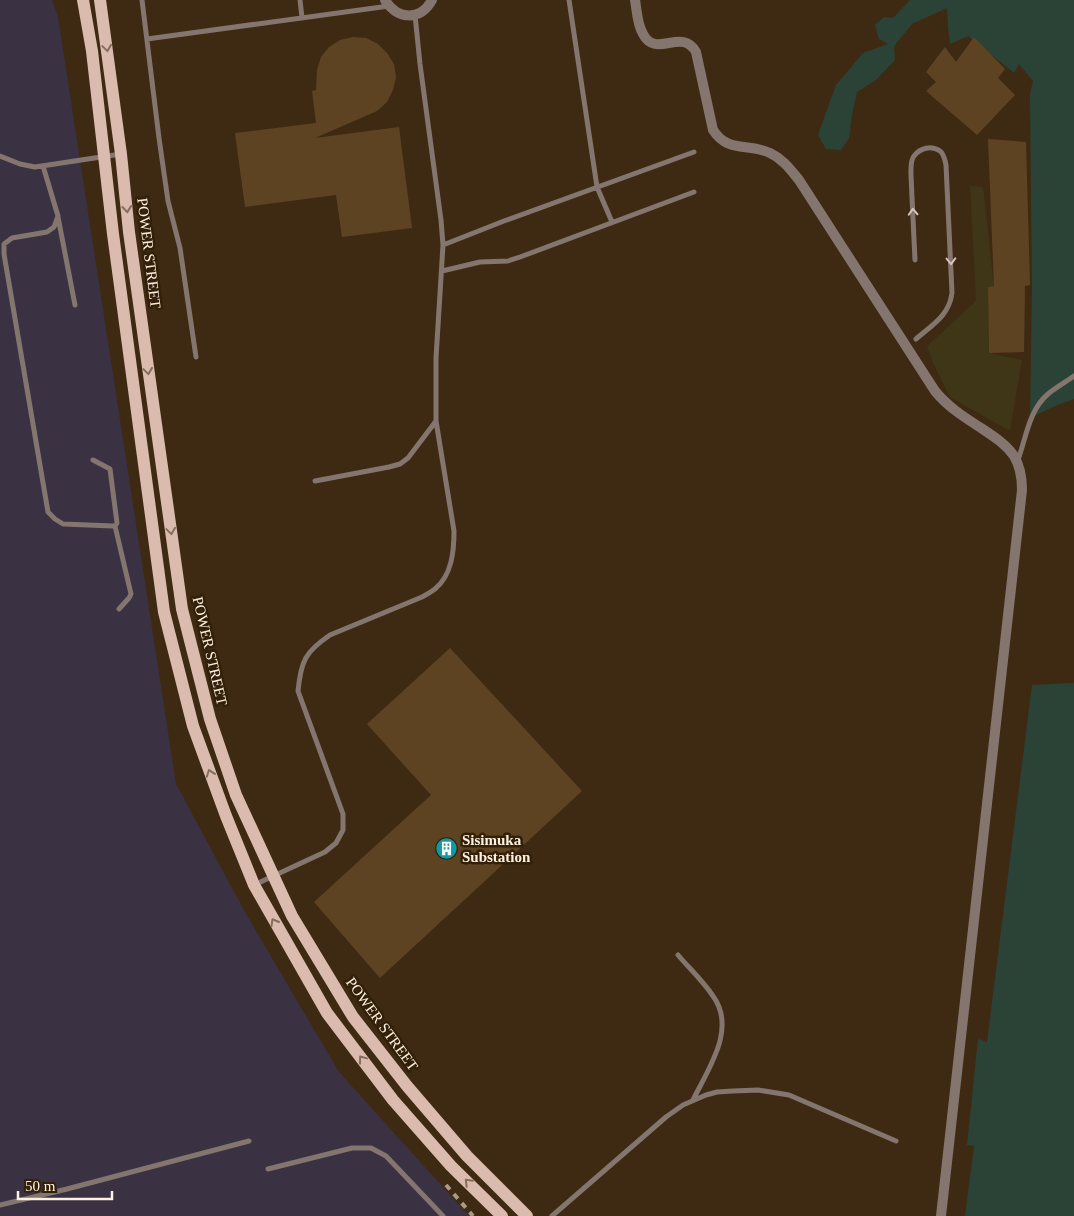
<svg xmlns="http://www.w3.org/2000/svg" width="1074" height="1216" font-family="Georgia,serif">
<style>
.industrial{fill:#3a3243}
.green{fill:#2a4336}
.sand{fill:#3e3616}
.building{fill:#5e4323}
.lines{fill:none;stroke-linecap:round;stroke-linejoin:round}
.service{stroke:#84756f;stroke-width:5}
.minor{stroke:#84756f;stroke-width:10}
.primary{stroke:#dabbae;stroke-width:12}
.rail{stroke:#aa9a88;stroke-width:4;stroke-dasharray:6 6;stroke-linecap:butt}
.oneway{stroke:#866e5b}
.oneway2{stroke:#d3c5ba}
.labels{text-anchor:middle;stroke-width:5;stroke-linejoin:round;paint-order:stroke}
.street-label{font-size:15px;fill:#fdf0e2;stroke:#332008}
.poi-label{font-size:15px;font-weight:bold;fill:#fdf0e2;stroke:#332008;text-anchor:start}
</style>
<rect width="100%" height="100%" fill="#3e2a13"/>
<path class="industrial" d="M0 0H52L58 17 176 784 246 914 339 1072 469 1216H0Z"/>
<path class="green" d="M910 0H1074V399L1055 406 1030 418 1032 290 1030 94 1033 81 1019 64 1014 73 968 36 950 44 948 26 947 8 912 24 894 46 895 60 876 80 857 92 852 115 849 138 841 150 826 149 818 135 836 85 863 53 888 44 879 39 875 25 884 17 893 18Z
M1074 683V1216H965L974 1146 967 1145 978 1039 987 1042 1032 685Z"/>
<path class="sand" d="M970 186 983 187 994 286 988 287 989 353 1022 360 1010 431 950 397 933 363 927 346 976 301Z"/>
<path class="building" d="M353 37 366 38 378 44 387 53 394 64 396 77 393 90 387 102 377 111 315 138 399 127 412 228 342 237 336 195 245 207 235 133 316 123 312 91 316 90 317 70 321 57 329 47 340 40Z
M974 37 1005 69 998 78 1015 95 977 135 926 91 936 82 926 72 945 47 956 62Z
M988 139 1026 142 1030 285 1025 286 1024 352 989 353 988 287 994 286Z
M450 648 582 791 380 978 314 902 431 795 367 724Z"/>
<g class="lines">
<path class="service" d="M142 0 159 138 168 201 180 248 196 357
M300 0 302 18
M569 0 597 187 612 222
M147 39 389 6
M0 156 20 164 35 167 121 154
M43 166 58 216 54 227 47 232 12 238 4 244V254L48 512 55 519 63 524 113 526H115L117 523 110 469 93 460
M58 217 75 305
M443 245 504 221 694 152
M915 260 911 176C911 169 910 161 914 156 920 148 931 145 940 151 944 154 945 160 946 165L952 293C949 316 932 325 916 339
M442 271 480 262 508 261 520 257 694 192
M1018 460C1026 438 1029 410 1048 394 1056 387 1066 382 1074 376
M315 481 389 467 400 464 408 458 436 421
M115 526 131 594 129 598 119 609
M254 885 325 852 336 843 343 830V814L298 691C301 661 305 652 330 635L422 597C426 595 431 592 435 589 452 575 454 551 454 531L436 421V358L443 245 441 220 420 64 415 15
M678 955C689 968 703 981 713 996 737 1029 708 1069 693 1100
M268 1169 352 1148H371L386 1156 443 1216
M0 1205 67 1189 249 1141
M552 1216 666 1117 683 1105 706 1095 717 1092 733 1091 758 1090 789 1095 896 1141"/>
<path class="minor" d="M385 0C397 20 421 21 432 0
M635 0C637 11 637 24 643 34 656 59 682 27 696 52L713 130C729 154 747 142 770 153 783 159 790 169 799 180L935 391C948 407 964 417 981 428 993 436 1006 444 1014 456 1020 466 1022 478 1022 490L941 1216"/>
<path class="primary" d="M83 0 92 51 113 234 164 612 193 726 226 816 254 885 327 1013 393 1100 451 1166 502 1216
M100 0 121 154 129 232 182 609 210 719 236 795 292 916 353 1017 407 1086 467 1156 527 1216"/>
<path class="rail" d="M446 1185 473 1216"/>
</g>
<defs><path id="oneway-chevron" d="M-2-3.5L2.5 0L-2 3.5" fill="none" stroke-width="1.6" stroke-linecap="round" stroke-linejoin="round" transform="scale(1.25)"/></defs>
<g class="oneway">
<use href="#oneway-chevron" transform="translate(107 48) rotate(82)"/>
<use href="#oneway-chevron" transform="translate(127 209) rotate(84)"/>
<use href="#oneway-chevron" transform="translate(148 371) rotate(82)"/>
<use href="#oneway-chevron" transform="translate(171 531) rotate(82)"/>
<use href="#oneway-chevron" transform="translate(210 773) rotate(-110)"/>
<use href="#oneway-chevron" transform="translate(274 922) rotate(-120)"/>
<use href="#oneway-chevron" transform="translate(362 1059) rotate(-127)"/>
<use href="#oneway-chevron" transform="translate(468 1182) rotate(-135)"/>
</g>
<g class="oneway2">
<use href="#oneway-chevron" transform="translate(913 212) rotate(-93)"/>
<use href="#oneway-chevron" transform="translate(951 261) rotate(88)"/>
</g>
<defs>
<symbol id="building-disc" viewBox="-11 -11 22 22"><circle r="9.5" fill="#0f9aa8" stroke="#332008"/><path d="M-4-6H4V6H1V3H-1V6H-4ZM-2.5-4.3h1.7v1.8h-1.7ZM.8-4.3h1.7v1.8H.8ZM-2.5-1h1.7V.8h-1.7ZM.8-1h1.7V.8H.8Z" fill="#fff"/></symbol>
</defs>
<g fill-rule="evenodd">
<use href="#building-disc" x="434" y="836" width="25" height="25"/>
</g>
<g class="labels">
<g class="street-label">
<text transform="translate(149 253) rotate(83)" y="5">POWER STREET</text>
<text transform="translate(210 651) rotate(77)" y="5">POWER STREET</text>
<text transform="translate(382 1024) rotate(54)" y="5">POWER STREET</text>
</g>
<g class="poi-label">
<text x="462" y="845">Sisimuka<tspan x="462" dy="17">Substation</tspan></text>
</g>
</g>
<path d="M18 1191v8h94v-8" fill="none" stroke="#fdf0e2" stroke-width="2.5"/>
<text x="25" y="1191" font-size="15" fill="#fdf0e2" stroke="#332008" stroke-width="4" paint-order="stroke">50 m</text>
</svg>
